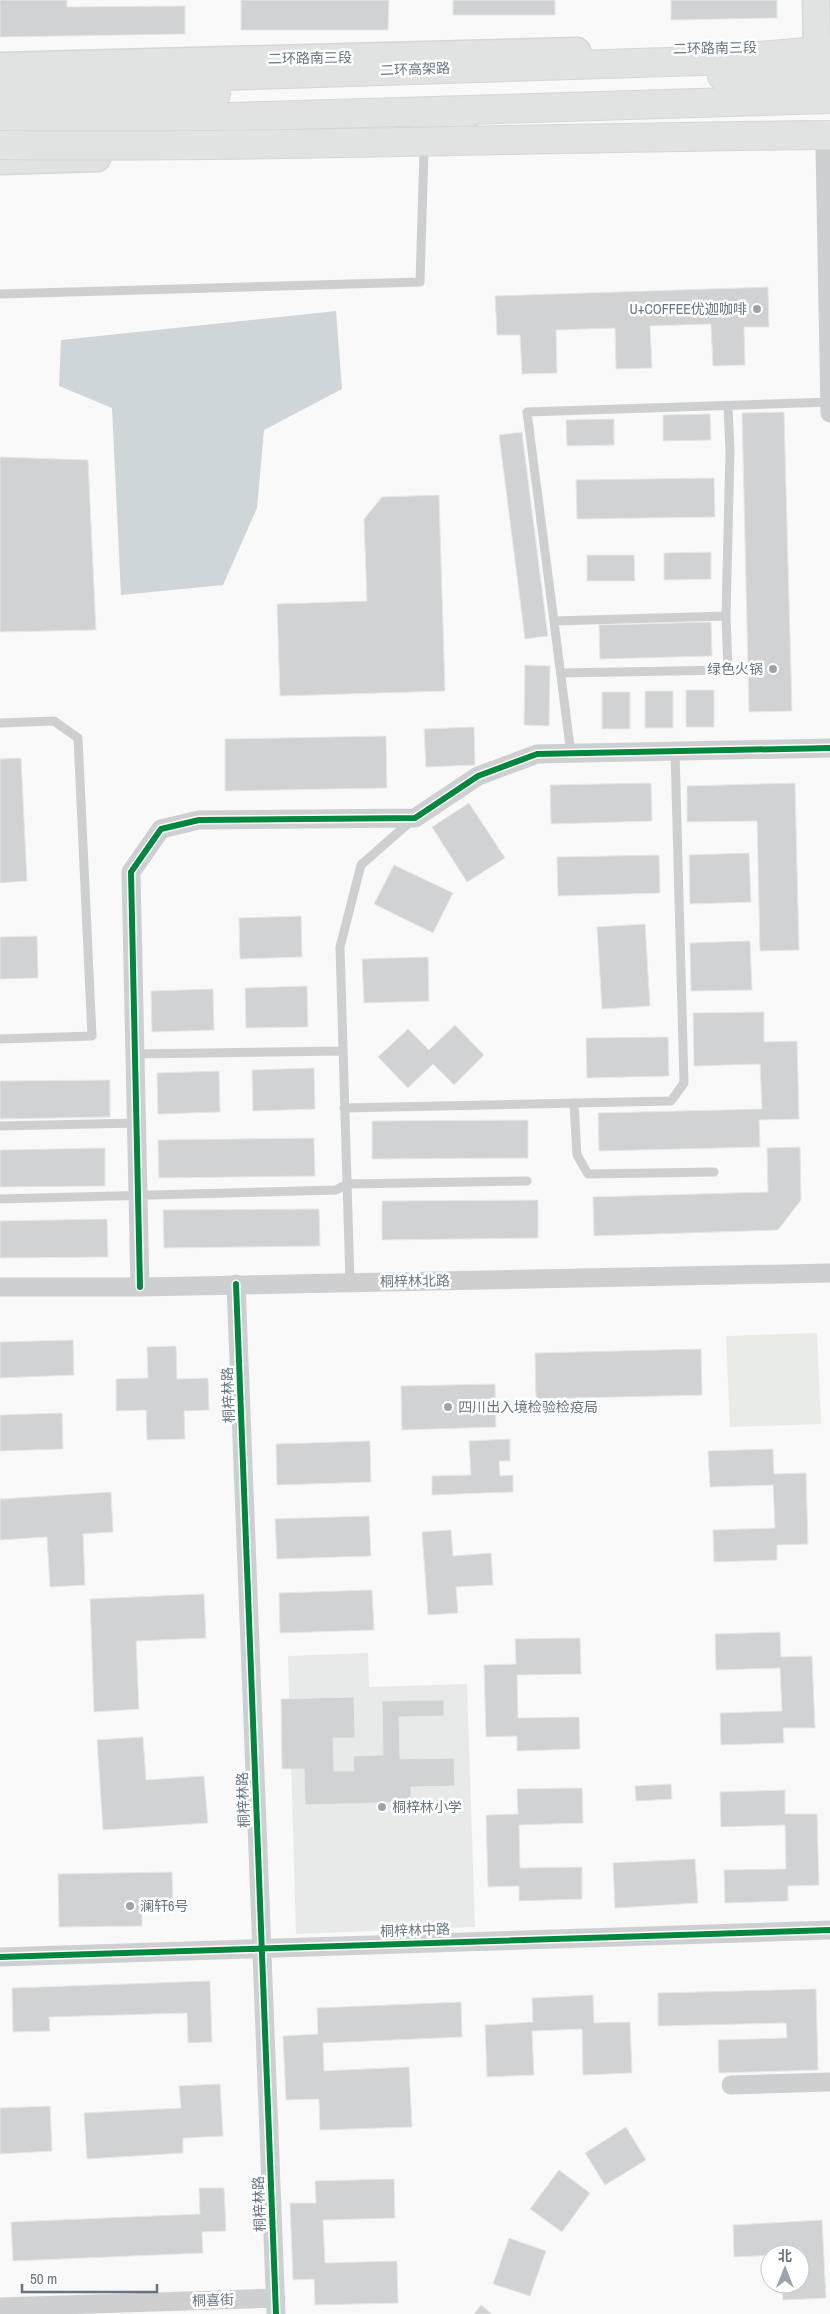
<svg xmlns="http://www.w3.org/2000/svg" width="830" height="2314" font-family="'Archivo Narrow','Noto Sans SC',sans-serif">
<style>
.built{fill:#e8e9e9}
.green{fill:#e8ebe6}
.water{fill:#ced6d9}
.building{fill:#d0d2d3;stroke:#e8e8e8}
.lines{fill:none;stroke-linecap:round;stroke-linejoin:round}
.secondary-casing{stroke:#d5d6d7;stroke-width:29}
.highway-casing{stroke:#d5d6d6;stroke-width:30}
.lane{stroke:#cecfd0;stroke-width:9}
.street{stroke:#cecfd0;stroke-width:19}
.secondary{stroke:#e1e2e2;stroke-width:26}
.highway{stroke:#e1e2e2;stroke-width:28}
.highway-bridge-casing{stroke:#d5d6d6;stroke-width:30;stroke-linecap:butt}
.highway-bridge{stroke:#e1e2e2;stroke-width:28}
.cycleway-casing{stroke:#fff;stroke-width:9}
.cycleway{stroke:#00873e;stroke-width:6}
.poi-dot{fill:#99a4ac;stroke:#fff;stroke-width:2}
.labels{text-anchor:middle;stroke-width:5;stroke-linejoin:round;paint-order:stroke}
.street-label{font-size:14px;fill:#657683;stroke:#fff}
.poi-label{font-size:14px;fill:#657683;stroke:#fff;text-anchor:start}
</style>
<rect width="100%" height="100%" fill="#f9f9f9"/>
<path class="built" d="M368 1653 369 1687 467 1684 475 1927 296 1934 288 1656Z"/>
<path class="green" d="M817 1333 821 1424 730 1427 726 1336Z"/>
<path class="water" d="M336 311 342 389 264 430 257 508 223 585 121 595 112 408 59 386 61 340Z"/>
<path class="building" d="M0 0H67V7L185 6V34L0 37Z
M241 0H389L388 30H241Z
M453 0H555V15H453Z
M671 0H777V18L671 20Z
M768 287 769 327H744L745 365 713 366 711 324 650 326 652 368 616 369 615 328 556 330 557 373 522 374 520 335H497L495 296Z
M784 412 792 711 749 712 742 413Z
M710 414 711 440 663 441V415Z
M614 419V445L567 446 566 420Z
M522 432 548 636 525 639 499 435Z
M0 457 88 460 96 630 0 632Z
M714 478 715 517 577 519 576 480Z
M439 495 445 691 280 696 277 604 367 601 364 519 382 497Z
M711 552V579L664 580V553Z
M587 555H634L635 581H587Z
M711 622 712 656 600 659 599 625Z
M525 665 550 666 549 726 524 725Z
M686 690H714V727H686Z
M645 691H673V728H645Z
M602 692H630V729H602Z
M474 727 475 765 426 767 424 729Z
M386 736 387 788 225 791V739Z
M21 758 27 881 0 883V759Z
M651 783 652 821 551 824 550 785Z
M795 783 799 950 760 951 757 821 687 822V786Z
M469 803 505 858 467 882 432 827Z
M749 853 751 902 690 904 689 855Z
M659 855 660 893 558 896 557 857Z
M394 865 453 893 433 933 374 904Z
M301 916 302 957 240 959 239 918Z
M645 924 650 1006 602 1009 597 927Z
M37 936 38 978 0 979V937Z
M750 941 752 990 691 991 690 943Z
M428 957 429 1001 364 1003 362 959Z
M307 986 308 1027 246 1028 245 988Z
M213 989 214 1030 152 1032 151 991Z
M764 1012V1042L797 1041 799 1119 759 1120 760 1147 599 1151 598 1113 762 1109 760 1064 694 1066 693 1013Z
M455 1025 484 1055 454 1085 433 1064 408 1088 378 1057 408 1029 429 1050Z
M668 1037 669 1076 587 1078 586 1038Z
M314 1068 315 1109 253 1111 252 1070Z
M219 1071 220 1112 158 1114 157 1073Z
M110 1080V1117L0 1119V1081Z
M528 1120V1158L372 1159V1121Z
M314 1138 315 1176 159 1178 158 1140Z
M800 1147 801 1200 778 1230 594 1236 593 1197 768 1192 767 1148Z
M105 1148V1186L0 1187V1150Z
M538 1200V1238L382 1240V1201Z
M319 1209 320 1246 164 1248 163 1210Z
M107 1219 108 1257 0 1258V1221Z
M73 1340 74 1375 0 1378V1342Z
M176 1346 177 1379 208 1378 209 1410 184 1411 185 1439 147 1440 146 1410 116 1411V1379L148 1378 147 1347Z
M701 1349 702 1395 536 1399 535 1353Z
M495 1384 496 1427 402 1430 401 1386Z
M62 1413 63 1449 0 1451V1415Z
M510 1439V1461H499L500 1476 513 1475V1492L432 1495V1476L471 1475 469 1441Z
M370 1441 371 1482 277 1485 276 1444Z
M773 1449 774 1474 806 1473 808 1544 777 1545V1560L714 1562 713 1530 775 1528 773 1485 710 1487 708 1451Z
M111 1492 113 1532 83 1534 85 1585 50 1587 47 1537 0 1540V1499Z
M369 1516 371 1556 277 1559 275 1519Z
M451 1530 453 1556 491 1553 493 1585 456 1587 458 1613 428 1615 422 1532Z
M372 1590 374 1630 280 1633 279 1593Z
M204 1594 206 1638 136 1641 139 1709 94 1712 90 1599Z
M780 1632 781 1657 812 1656 815 1728H783L784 1743 721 1745 720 1713 782 1711 780 1668 716 1670 715 1634Z
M580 1638 581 1674 517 1675 518 1718 579 1717 580 1749 517 1751V1736L486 1737 484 1665 516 1664 515 1639Z
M354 1697 355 1738H333L334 1771H354L353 1756 383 1755 382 1701 444 1700V1716L399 1717 400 1759 454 1758 455 1786 411 1787V1802L305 1805 304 1769H282L281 1699Z
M143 1737 146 1780 204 1776 208 1823 103 1830 97 1740Z
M671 1784 672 1799 636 1801 635 1786Z
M582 1788 583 1823 519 1825 520 1868 582 1867V1899L519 1901V1886L488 1887 486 1815 518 1814 517 1789Z
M785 1790V1814H817L819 1885 788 1886V1901L725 1903 724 1870 786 1869 785 1825 721 1827 720 1792Z
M695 1859 698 1903 615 1908 613 1863Z
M172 1872 173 1902 142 1903V1926L59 1927 58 1874Z
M210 1981 212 2042 188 2043 187 2013 49 2017 50 2031 13 2032 12 1988Z
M816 1989 818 2070 719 2073 718 2040 787 2038 786 2023 658 2026V1993Z
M593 1995 594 2023 630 2022 632 2073 583 2075 582 2029 532 2031 534 2075 487 2077 485 2025 533 2022 532 1998Z
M461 2002 462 2037 323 2043 324 2071 409 2067 412 2127 320 2130 319 2099 286 2100 283 2036 318 2034 317 2008Z
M220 2084 223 2136 183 2138V2153L87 2159 84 2113 181 2108 179 2086Z
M50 2106 52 2151 0 2154V2108Z
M626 2127 646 2160 605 2185 585 2153Z
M559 2170 590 2193 562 2232 530 2209Z
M394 2179 395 2218 323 2220 325 2263 397 2261 398 2303 315 2305 314 2279 293 2280 290 2203H316L315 2181Z
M199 2188H224L226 2231 202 2232 203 2253 13 2261 11 2222 200 2214Z
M822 2220 826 2298 783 2300 782 2284H800V2254L734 2257 733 2225Z
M509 2238 546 2251 530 2296 493 2284Z
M481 2305 492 2314H474Z"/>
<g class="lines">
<defs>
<path id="secondary" d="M816 0 817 45
M0 66 577 51
M423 126 466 134
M0 161 97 158"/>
<path id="highway" d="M722 76 830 74
M0 83 701 61 830 50
M0 101 216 94
M0 124 830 99"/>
</defs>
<use href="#secondary" class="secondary-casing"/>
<use href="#highway" class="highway-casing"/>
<path class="lane" d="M0 294 420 282 424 151
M726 616 730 451 728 406
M554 621 726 616 728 670 561 673
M0 723 54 721 78 738 92 1036 0 1039
M571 754 527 412 830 402
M135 1054 342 1051
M574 1103 577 1155 588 1174 714 1172
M344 1108 671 1101 684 1083 675 751
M0 1126 136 1123
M0 1199 336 1190 347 1184 527 1181
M350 1282 340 947 361 865 411 821"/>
<path class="street" d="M825 147 830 413
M236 1284 276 2314
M0 1287H140L830 1273
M140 1287 131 872 161 829 199 820 415 818 478 776 537 754 830 748
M0 1957 830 1930
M731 2085 830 2082
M0 2307 276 2298"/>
<use href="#secondary" class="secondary"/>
<use href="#highway" class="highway"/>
<defs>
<path id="highway-bridge" d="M0 145C277 148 553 137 830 135"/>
</defs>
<use href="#highway-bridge" class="highway-bridge-casing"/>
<use href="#highway-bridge" class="highway-bridge"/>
<defs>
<path id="cycleway" d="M236 1284 276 2314
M140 1287 131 872 161 829 199 820 415 818 478 776 537 754 830 748
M0 1957 830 1930"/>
</defs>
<use href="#cycleway" class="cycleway-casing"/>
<use href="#cycleway" class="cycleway"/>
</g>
<g class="poi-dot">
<circle cx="757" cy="309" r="5"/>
<circle cx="773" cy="669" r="5"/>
<circle cx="448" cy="1407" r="5"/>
<circle cx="382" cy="1807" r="5"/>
<circle cx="130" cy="1906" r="5"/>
</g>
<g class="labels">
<g class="street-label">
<text transform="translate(715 48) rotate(-1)" y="5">二环路南三段</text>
<text transform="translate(310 58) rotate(-1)" y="5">二环路南三段</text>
<text transform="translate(415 69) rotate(-2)" y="5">二环高架路</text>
<text transform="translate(415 1281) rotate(-1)" y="5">桐梓林北路</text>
<text transform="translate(228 1395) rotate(-92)" y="5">桐梓林路</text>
<text transform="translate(243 1800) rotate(-92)" y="5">桐梓林路</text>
<text transform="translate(415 1930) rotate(-2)" y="5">桐梓林中路</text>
<text transform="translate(259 2204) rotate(-92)" y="5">桐梓林路</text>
<text transform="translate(213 2300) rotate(-2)" y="5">桐喜街</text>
</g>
<g class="poi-label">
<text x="747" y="314" text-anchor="end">U+COFFEE优迦咖啡</text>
<text x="763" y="674" text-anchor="end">绿色火锅</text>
<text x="458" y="1412">四川出入境检验检疫局</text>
<text x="392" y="1812">桐梓林小学</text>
<text x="140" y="1911">澜轩6号</text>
</g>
</g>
<g transform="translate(785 2269)"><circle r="24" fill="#ffffff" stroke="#c1c8cd"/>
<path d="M0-4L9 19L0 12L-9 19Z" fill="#99a4ac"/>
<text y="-8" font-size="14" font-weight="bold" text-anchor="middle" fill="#657683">北</text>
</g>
<path d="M22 2284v8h135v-8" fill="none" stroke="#657683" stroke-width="2.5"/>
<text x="30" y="2284" font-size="15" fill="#657683" stroke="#ffffff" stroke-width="4" paint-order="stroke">50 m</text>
</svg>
